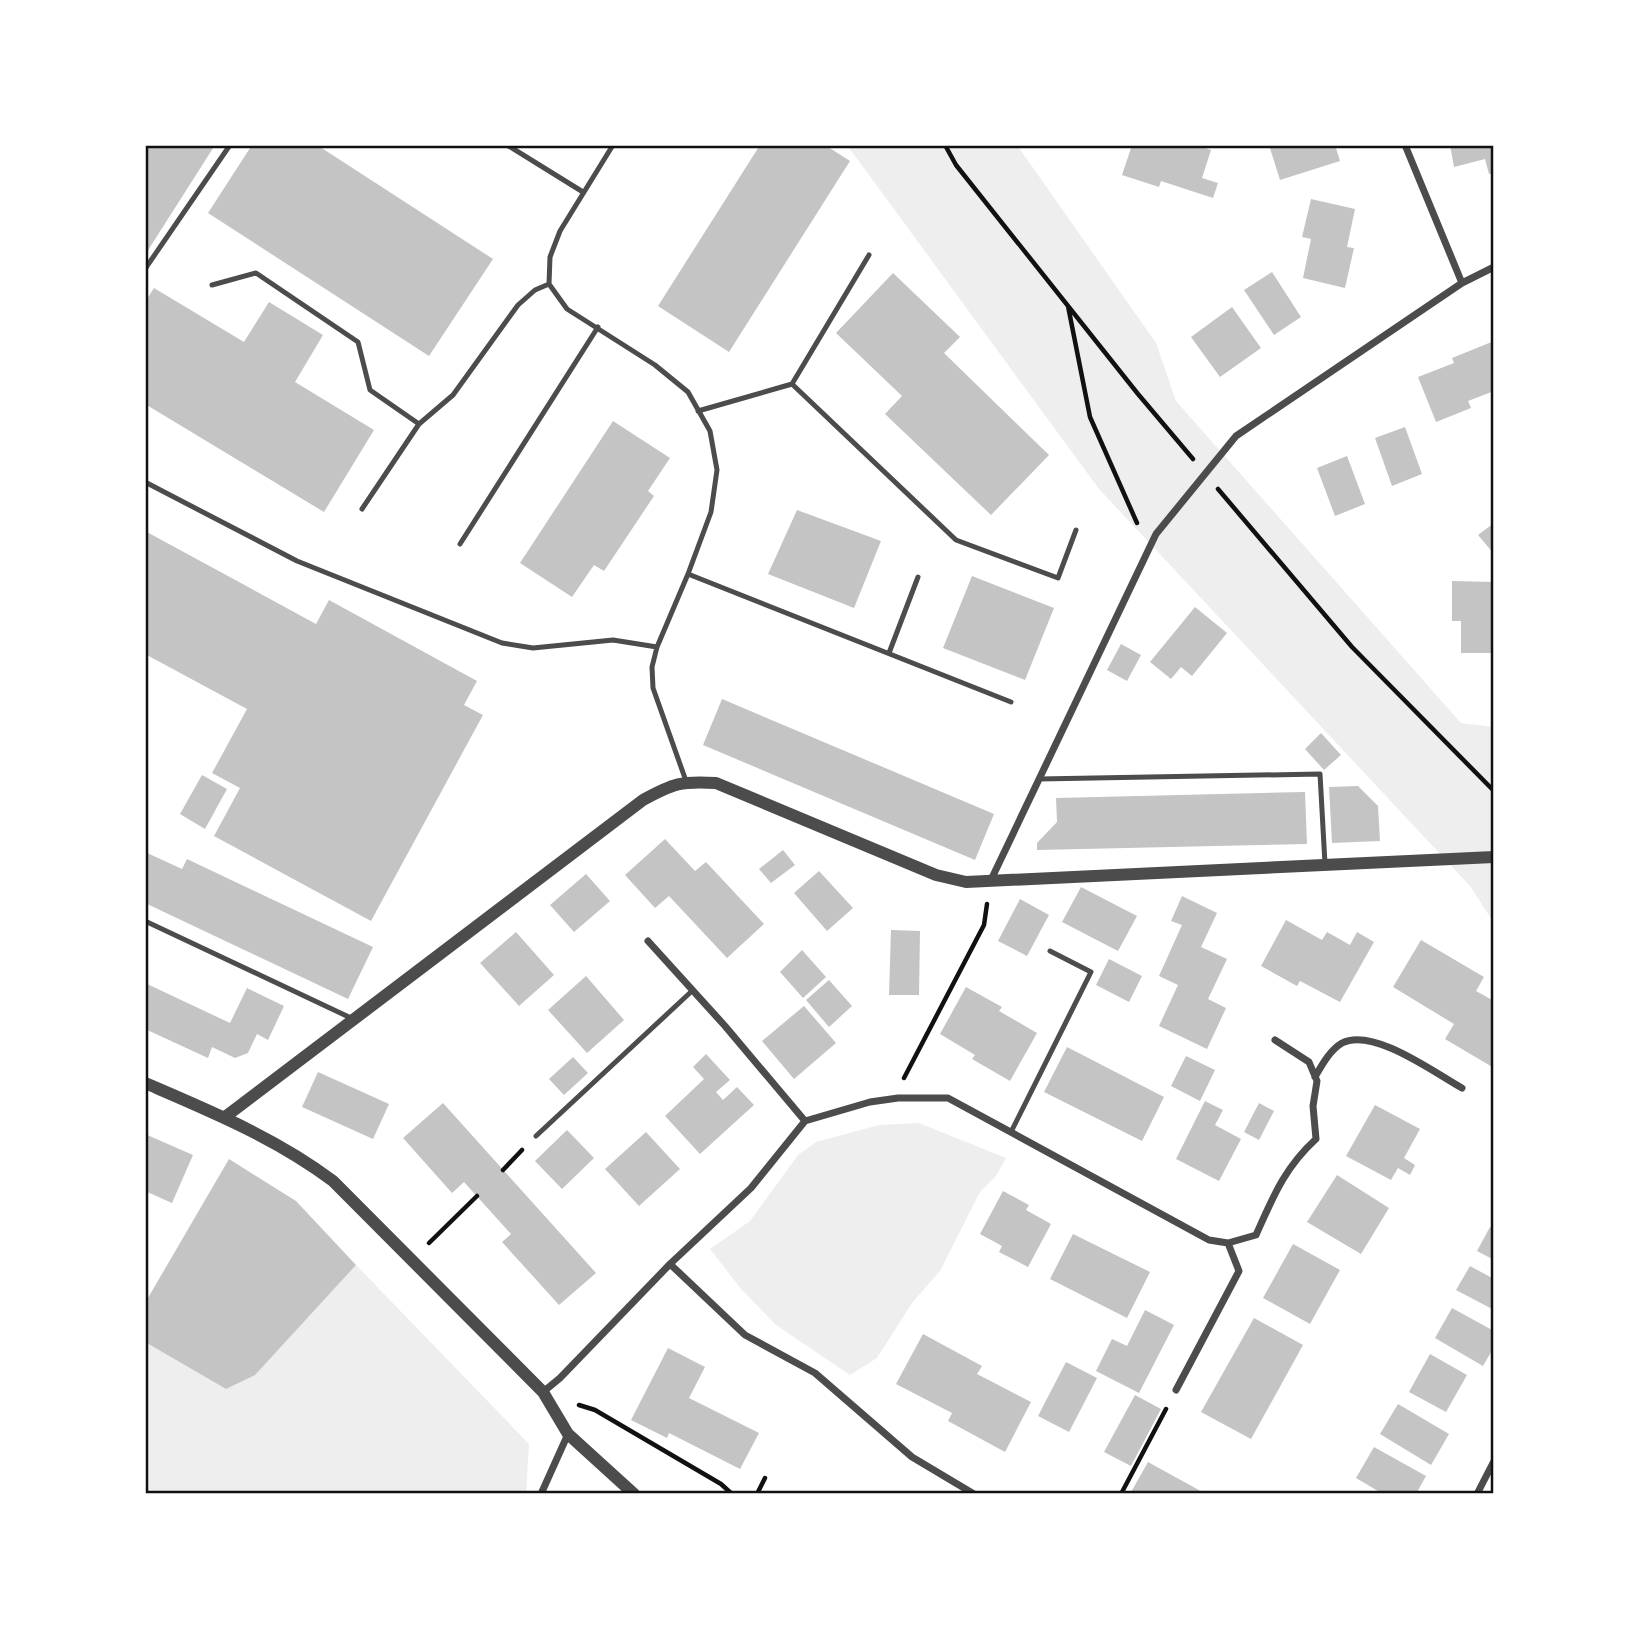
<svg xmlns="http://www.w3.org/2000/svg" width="1639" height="1639" font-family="Montserrat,sans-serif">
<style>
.green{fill:#eee}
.building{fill:#c4c4c4}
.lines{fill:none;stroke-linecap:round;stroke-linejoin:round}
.path{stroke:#111;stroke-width:4.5}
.service{stroke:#4c4c4c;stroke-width:5}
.minor{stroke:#4c4c4c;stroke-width:7}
.tertiary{stroke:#4c4c4c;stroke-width:12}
.neatline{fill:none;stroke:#111;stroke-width:2.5}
</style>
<rect width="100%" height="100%" fill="#fff"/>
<path class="green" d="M847 145H1017L1156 343 1176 401 1461 723 1494 727V923L1470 886 1099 489Z
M919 1123 1006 1158 996 1176 980 1192 940 1271 912 1303 877 1358 850 1375 776 1325 742 1290 710 1249 750 1221 798 1155 816 1142 879 1125Z
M356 1265 529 1444 526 1494H145V1342L226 1389 255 1374Z"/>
<path class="building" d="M145 145H215L145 255Z
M252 145H317L493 259 429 356 208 213Z
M760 145H825L850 161 729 352 658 306Z
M1132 145H1198L1211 150 1202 178 1218 183 1213 198 1161 181 1159 187 1122 175Z
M1269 145H1335L1340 161 1280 180Z
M1450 145H1494V173L1489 174 1485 159 1454 167Z
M1311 199 1355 209 1347 247 1354 248 1345 288 1303 278 1311 239 1302 237Z
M1272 272 1301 317 1274 335 1244 290Z
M893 273 960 337 944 353 1049 455 991 515 885 414 902 396 836 333Z
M154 288 244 342 269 302 323 335 295 382 374 430 324 512 145 404V302Z
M1232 307 1261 348 1220 377 1191 337Z
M1494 341V391L1468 401 1471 408 1436 422 1418 377 1454 363 1452 358Z
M613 421 670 458 648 491 654 496 604 571 594 565 572 597 520 563Z
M1405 427 1422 474 1392 486 1375 438Z
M1347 456 1365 504 1335 516 1317 468Z
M797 510 881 541 854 608 768 574Z
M1494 523V554L1478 535Z
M145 531 316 624 329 600 477 681 464 705 483 715 371 921 214 836 240 788 212 773 247 709 145 654Z
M972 576 1054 608 1025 680 943 648Z
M1452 581 1494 582V653H1461V621H1452Z
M1195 607 1227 633 1192 676 1181 667 1171 679 1150 662Z
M1121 644 1141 655 1127 681 1107 670Z
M722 699 994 814 975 860 703 745Z
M1321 733 1341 755 1324 770 1305 749Z
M202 775 227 789 205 829 180 814Z
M1358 786 1378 806 1380 841 1332 843 1329 787Z
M1305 792 1307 844 1037 850V843L1057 822 1056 798Z
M665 839 695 871 706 862 764 924 727 958 669 896 655 908 625 875Z
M783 850 795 865 771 883 759 869Z
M145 852 182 869 187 859 373 947 348 999 145 903Z
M819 871 853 908 827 931 794 893Z
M586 874 610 901 574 932 550 905Z
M1081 887 1137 916 1118 951 1062 922Z
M1182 896 1217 913 1201 947 1227 959 1208 999 1226 1008 1207 1049 1159 1026 1178 985 1159 976 1182 925 1171 921Z
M1020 899 1049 915 1027 956 998 941Z
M1286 920 1322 940 1327 932 1350 945 1357 932 1374 942 1340 1002 1300 981 1297 986 1261 966Z
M891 930 920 931 919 995H889Z
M516 932 554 975 519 1006 480 963Z
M1421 940 1484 977 1476 991 1494 1001V1068L1445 1039 1454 1024 1393 987Z
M802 950 826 977 803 998 780 972Z
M1109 959 1142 976 1129 1002 1096 985Z
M586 976 624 1020 587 1053 548 1010Z
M829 980 852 1006 829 1027 806 1000Z
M145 983 230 1023 247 988 284 1006 268 1040 257 1034 248 1053 235 1058 212 1047 208 1058 145 1029Z
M966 987 1002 1007 999 1011 1037 1033 1010 1081 972 1059 975 1055 940 1034Z
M804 1006 836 1043 794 1079 762 1041Z
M1067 1047 1164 1097 1142 1141 1044 1092Z
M706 1054 730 1080 716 1092 723 1100 737 1087 754 1105 700 1154 665 1116 704 1079 693 1067Z
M1186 1056 1215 1070 1200 1101 1171 1086Z
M573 1057 588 1073 564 1095 549 1079Z
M318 1072 389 1104 373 1139 302 1107Z
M1205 1101 1223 1110 1215 1125 1241 1139 1219 1181 1176 1159Z
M443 1103 596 1273 559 1305 502 1242 511 1234 464 1182 452 1193 403 1138Z
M1259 1103 1274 1111 1259 1140 1244 1132Z
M1375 1105 1420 1129 1404 1158 1415 1165 1410 1175 1398 1168 1391 1180 1346 1156Z
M567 1130 594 1158 562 1189 535 1161Z
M646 1132 680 1169 639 1206 605 1169Z
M145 1134 193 1155 172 1203 145 1191Z
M229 1159 296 1201 356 1265 255 1375 226 1389 145 1342V1303Z
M1337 1175 1389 1208 1361 1254 1307 1222Z
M1003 1191 1029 1205 1026 1210 1051 1224 1028 1267 999 1252 1002 1246 980 1234Z
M1490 1227 1494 1229V1260L1477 1251Z
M1073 1234 1150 1272 1127 1318 1050 1279Z
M1293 1244 1340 1270 1310 1324 1263 1298Z
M1470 1266 1494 1279V1310L1456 1290Z
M1452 1308 1494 1331V1347L1483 1366 1435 1338Z
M1145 1310 1174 1325 1139 1393 1096 1371 1112 1339 1127 1346Z
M1254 1318 1303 1345 1251 1439 1201 1412Z
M923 1334 982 1366 977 1374 1031 1402 1005 1452 948 1421 952 1413 896 1384Z
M668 1348 705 1367 689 1398 759 1433 740 1469 669 1433 667 1438 631 1420Z
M1430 1354 1467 1375 1446 1412 1409 1392Z
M1066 1362 1097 1378 1069 1432 1038 1416Z
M1135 1395 1161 1409 1131 1466 1104 1452Z
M1398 1404 1449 1434 1431 1465 1380 1434Z
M1374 1447 1426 1476 1416 1494H1383L1356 1478Z
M1148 1462 1206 1494H1130Z"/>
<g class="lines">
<path class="path" d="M945 145 956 165 1138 394 1193 459
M1068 306 1090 417 1137 523
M1218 489 1352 647 1494 791
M904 1078 984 925 987 904
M503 1170 522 1150
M429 1243 477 1196
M579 1405 595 1410 721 1484 732 1494
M757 1494 765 1478
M1121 1494 1166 1409"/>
<path class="service" d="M507 145 583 192
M613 145 560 231 550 257 549 284 567 309 655 365 688 392 710 431 717 470 711 512 688 574 657 647 652 667 653 688 686 781
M869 255 792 384 956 540 1058 578 1076 530
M145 269 230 145
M212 285 256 273 358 342 370 390 419 424
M698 411 792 384
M145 482 297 561 502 643 533 648 613 640 657 647
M362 509 419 424 453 395 518 305 535 290 549 284
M460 544 598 327
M688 574 1011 702
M889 653 918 577
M1039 779 1320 774 1325 864
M145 921 351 1018
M1011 1132 1091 972 1050 951
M536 1136 693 990"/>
<path class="minor" d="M1405 145 1462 283
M990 882 1156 534 1236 436 1462 283 1494 267
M648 941 725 1026 805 1121
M1315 1077C1322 1065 1330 1050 1342 1043 1373 1027 1435 1073 1462 1088
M670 1264 745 1335 815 1373 912 1457 974 1494
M1176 1390 1239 1271 1228 1243
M543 1392 560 1378 670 1264 751 1188 805 1121 870 1102 898 1098H948L1209 1240 1228 1243 1256 1235C1273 1197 1285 1167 1316 1139L1313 1106 1317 1081 1309 1062 1275 1040
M541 1494 568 1434
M1477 1494 1494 1461"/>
<path class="tertiary" d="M145 1083C210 1111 276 1138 333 1181L543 1392 568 1434 634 1494
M225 1117 643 800C674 783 681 781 716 783L936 875 966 882 1494 857"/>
</g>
<rect width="1639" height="1639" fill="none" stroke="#ffffff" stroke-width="294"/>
<rect x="147" y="147" width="1345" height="1345" class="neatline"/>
</svg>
